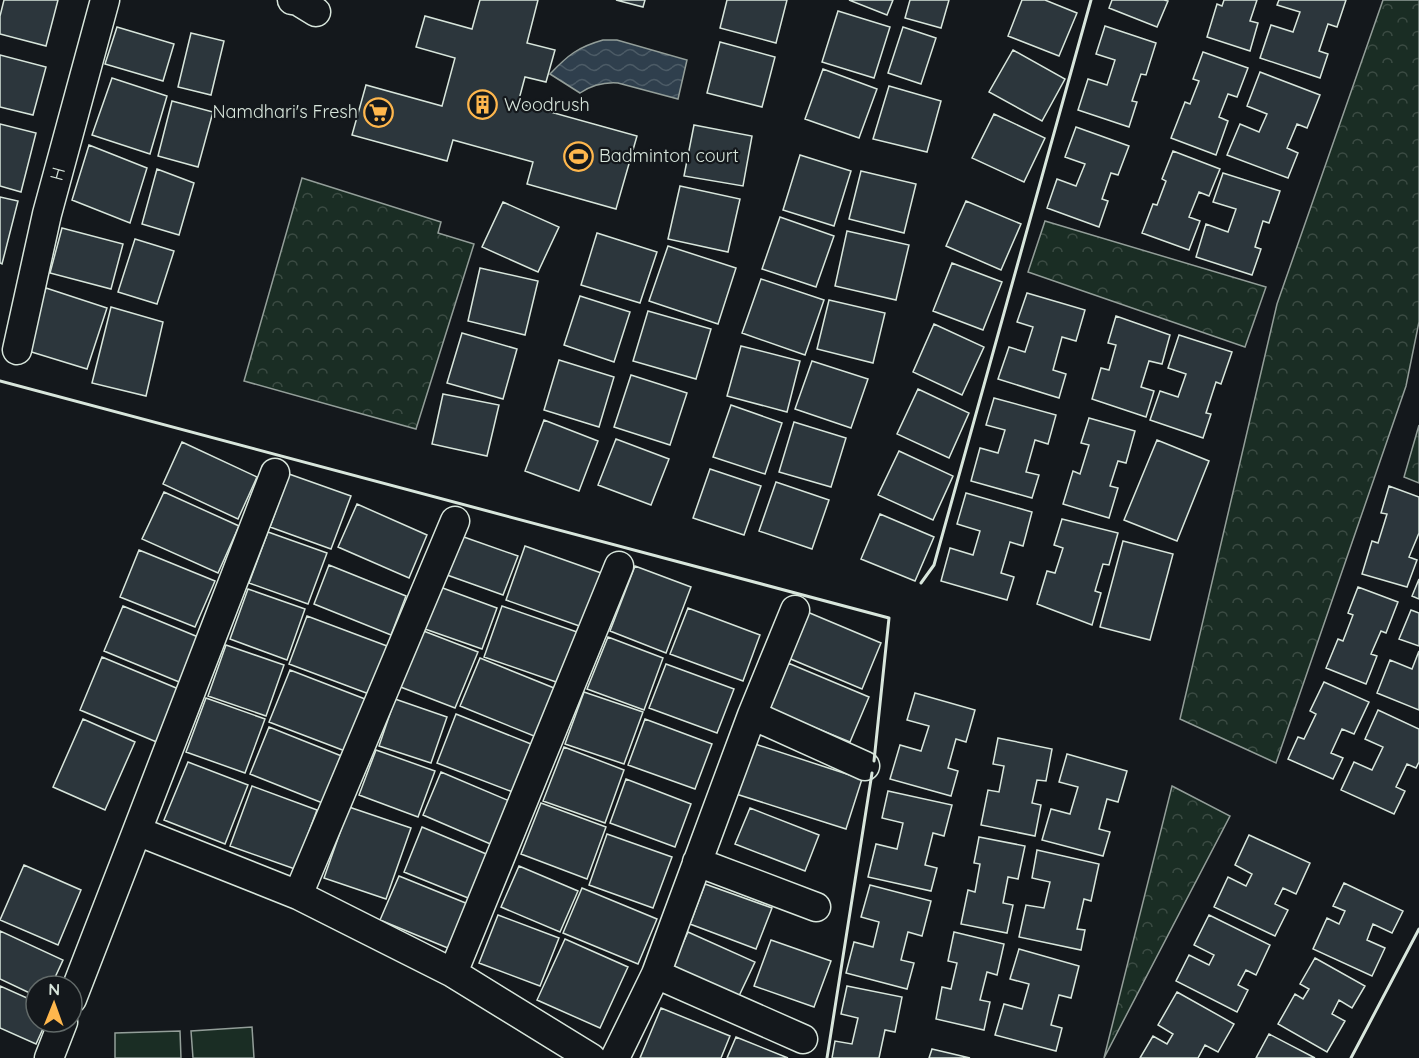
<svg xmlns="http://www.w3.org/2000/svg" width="1419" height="1058" font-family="Quicksand,sans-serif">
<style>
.park{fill:url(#park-crowns);stroke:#939e99;stroke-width:1.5}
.pitch{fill:#1a2d24;stroke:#939e99;stroke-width:1.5}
.water{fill:url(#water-waves);stroke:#939e99;stroke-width:1.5}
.building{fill:#2c363c;stroke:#d8e6dc;stroke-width:1.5}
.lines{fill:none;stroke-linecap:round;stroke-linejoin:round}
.minor-casing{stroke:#d8e6dc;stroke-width:31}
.minor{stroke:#14181c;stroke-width:28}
.wall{stroke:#d8e6dc;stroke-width:3}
.labels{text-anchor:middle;stroke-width:4.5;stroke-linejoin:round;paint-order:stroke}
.poi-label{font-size:18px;fill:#d8e6dc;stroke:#14181c;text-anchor:start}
.street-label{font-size:18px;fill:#d8e6dc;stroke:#14181c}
</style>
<defs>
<pattern id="park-crowns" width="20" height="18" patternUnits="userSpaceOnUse" patternTransform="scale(1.5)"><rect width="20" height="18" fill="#1a2d24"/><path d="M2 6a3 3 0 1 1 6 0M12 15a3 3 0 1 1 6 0" fill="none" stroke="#3b4b43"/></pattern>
<pattern id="water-waves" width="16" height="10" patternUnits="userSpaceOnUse" patternTransform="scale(1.5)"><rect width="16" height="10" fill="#2f3f4d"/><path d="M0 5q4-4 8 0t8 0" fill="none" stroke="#4c5b66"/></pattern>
</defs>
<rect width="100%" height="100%" fill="#14181c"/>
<path class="park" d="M1383 0H1419V322L1406 386 1276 763 1180 719 1277 304Z
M302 178 441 222 438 233 474 244 416 429 244 381Z
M1045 221 1266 287 1245 347 1028 272Z
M1419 425V483L1404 477Z
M1172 786 1230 816 1104 1058Z"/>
<path class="pitch" d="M252 1027 254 1058H193L191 1031Z
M180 1031 181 1058H115V1033Z"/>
<path class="water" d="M603 40H617L687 60 678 99 618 83C604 82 592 85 580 93L550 74C568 55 578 47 603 40Z"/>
<path class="building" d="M4 0H58L46 46 0 34V16Z
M480 0H538L527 43 555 50 546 82 525 77 518 103 637 136 616 209 527 184 533 162 453 140 447 161 352 135 366 85 442 106 455 58 416 47 425 16 472 29Z
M616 0H645L643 7Z
M727 0H787L776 43 720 28Z
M849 0H893L887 15Z
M910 0H949L941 28 905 18Z
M1022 0H1045L1077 13 1059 56 1008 36Z
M1112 0H1164L1168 1 1157 27 1109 8Z
M1224 0H1257L1250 21 1258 23 1250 51 1207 37 1217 4 1222 6Z
M1279 0H1346L1337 27 1328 24 1319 51 1328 54 1320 78 1260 58 1271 25 1293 32 1300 12 1277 5Z
M838 11 890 27 874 78 822 62Z
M1105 26 1156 43 1146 75 1141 74 1132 101 1137 102 1129 127 1078 110 1088 79 1107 85 1115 60 1096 54Z
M117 27 174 44 163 81 105 64Z
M903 27 936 38 921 84 888 73Z
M191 33 224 41 211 95 178 87Z
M720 42 775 57 762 107 707 93Z
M1013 50 1065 79 1042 121 989 92Z
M1203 52 1248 68 1237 97 1228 94 1219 117 1228 121 1216 155 1171 138 1185 102 1190 104 1199 81 1193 79Z
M0 55 46 67 33 115 0 107Z
M823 69 877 89 859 138 805 119Z
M1260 72 1320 95 1307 128 1297 124 1287 148 1298 153 1288 178 1227 155 1240 124 1259 132 1267 114 1247 106Z
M112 78 167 96 150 154 92 135Z
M889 86 941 101 927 152 873 139Z
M172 101 213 112 198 167 158 156Z
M994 114 1045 138 1024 182 972 158Z
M0 124 36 133 21 192 0 186Z
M694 125 752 136 743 186 684 176Z
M1076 127 1129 146 1118 175 1111 173 1102 199 1108 201 1099 227 1047 208 1057 179 1076 186 1085 164 1065 157Z
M89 145 147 168 130 223 72 200Z
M1173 151 1220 169 1209 196 1199 192 1189 217 1200 221 1189 250 1142 233 1153 204 1157 205 1166 181 1162 179Z
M800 155 851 171 834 226 783 210Z
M157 169 194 183 179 235 142 224Z
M861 171 916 184 904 233 849 219Z
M1223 173 1280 191 1269 223 1263 221 1255 247 1261 249 1252 275 1196 257 1206 224 1228 232 1236 209 1213 202Z
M680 186 740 199 728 252 668 239Z
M0 197 18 201 2 264 0 263Z
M966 201 1021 224 1001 270 946 246Z
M503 202 559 227 538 272 482 247Z
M780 217 834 236 816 287 762 269Z
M62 228 123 244 111 289 50 273Z
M847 231 909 245 896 300 835 286Z
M597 233 657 252 640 303 581 285Z
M135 239 174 251 157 304 118 292Z
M668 246 736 268 718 324 649 301Z
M952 263 1002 282 983 330 933 311Z
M480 268 538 281 525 335 468 321Z
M761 279 824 300 805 355 742 333Z
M46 288 107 308 87 369 25 350Z
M1027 293 1085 310 1076 341 1062 337 1053 370 1066 374 1059 398 998 379 1009 347 1025 352 1033 327 1017 322Z
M580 296 630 312 614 362 564 345Z
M829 300 885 313 873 363 817 349Z
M111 307 163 322 146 396 92 383Z
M648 311 711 329 696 379 633 361Z
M1116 316 1170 335 1162 364 1149 361 1141 387 1154 391 1146 417 1092 399 1101 368 1109 370 1116 345 1108 343Z
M934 324 984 347 962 395 913 372Z
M462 333 517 349 503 399 447 383Z
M1179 335 1232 352 1221 384 1216 382 1206 413 1211 414 1203 438 1150 420 1160 391 1178 397 1186 374 1168 368Z
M741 346 800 361 787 412 727 396Z
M559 360 614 377 599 427 544 410Z
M812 361 868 379 851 428 795 409Z
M631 375 687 393 670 445 614 427Z
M918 389 969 413 949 458 897 434Z
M443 394 499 405 487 456 432 444Z
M994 398 1056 415 1048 444 1035 440 1026 472 1039 475 1032 498 971 481 980 448 998 453 1005 430 986 425Z
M731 405 782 423 765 474 713 457Z
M1089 418 1135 431 1126 463 1118 461 1110 486 1118 488 1109 518 1063 504 1073 471 1080 474 1089 445 1081 443Z
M544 420 598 441 579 491 525 471Z
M794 422 846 438 831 487 779 472Z
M616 439 669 459 651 505 598 485Z
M1157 440 1209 461 1177 541 1124 520Z
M182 442 257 477 238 519 163 484Z
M899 451 953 476 933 520 878 495Z
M710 469 761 486 744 535 693 518Z
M289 474 351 496 331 549 270 527Z
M776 482 829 500 812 549 759 531Z
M1389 486 1419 497V533L1409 557 1417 560 1407 587 1362 574 1372 541 1378 543 1387 514 1381 513Z
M164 492 239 526 218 573 142 539Z
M966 493 1032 512 1023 546 1010 542 1001 573 1014 577 1007 600 941 581 950 548 973 555 980 531 957 524Z
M357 504 427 535 409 578 338 547Z
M880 514 934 537 915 581 861 559Z
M1062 519 1118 533 1109 565 1103 564 1095 591 1101 593 1092 625 1037 604 1047 571 1055 573 1063 548 1054 545Z
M268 532 327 553 308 604 249 583Z
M461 536 518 556 503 595 447 575Z
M1123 541 1173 554 1150 640 1100 627Z
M525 546 604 574 585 628 506 600Z
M139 550 215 581 195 627 120 597Z
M329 565 406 596 391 635 314 604Z
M635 566 691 587 666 653 610 631Z
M1419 579V599L1412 596Z
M440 587 497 608 482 649 425 629Z
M1358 587 1398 602 1386 633 1381 631 1371 654 1377 656 1366 684 1326 668 1338 639 1343 641 1353 615 1348 613Z
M248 589 305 609 287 660 230 639Z
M123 606 203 639 184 684 104 651Z
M502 606 577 632 559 683 484 657Z
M688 608 760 635 743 681 670 654Z
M1411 610 1419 613V646L1399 639Z
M805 611 881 643 862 689 786 657Z
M307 616 387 646 369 694 289 664Z
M421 630 478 652 455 708 398 686Z
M608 637 663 658 644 710 587 689Z
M226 645 284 665 266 716 208 696Z
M1419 651V710L1377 693 1390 660 1412 669Z
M102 657 181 690 159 743 80 710Z
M480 658 559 690 539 738 460 706Z
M788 663 869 697 850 742 769 709Z
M666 664 734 689 717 733 649 708Z
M290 670 365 699 345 751 269 722Z
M1324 682 1369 702 1354 734 1342 729 1331 753 1343 758 1333 779 1288 759 1298 737 1304 739 1316 714 1310 711Z
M584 692 643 712 624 764 565 744Z
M915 693 975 710 966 742 956 739 948 768 958 771 951 796 890 779 900 745 921 751 929 726 907 720Z
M206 698 265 719 245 773 186 752Z
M395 699 447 717 431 763 379 746Z
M1378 710 1419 729V762L1416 768 1407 764 1396 787 1405 791 1394 814 1341 790 1354 762 1372 770 1383 747 1365 739Z
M456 714 536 746 518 794 437 763Z
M83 719 135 742 105 810 53 787Z
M645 719 712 744 695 789 628 765Z
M269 727 344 757 325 804 250 774Z
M998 738 1052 749 1046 781 1037 780 1032 803 1041 805 1035 836 981 825 988 790 999 792 1004 766 993 764Z
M752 743 862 779 846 829 736 794Z
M564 747 624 770 605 823 543 801Z
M376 750 435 771 418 817 359 795Z
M1067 754 1127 771 1118 802 1107 799 1099 829 1110 832 1103 856 1042 840 1051 809 1070 814 1078 787 1059 782Z
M188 762 248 785 225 844 164 820Z
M441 772 514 803 495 846 423 815Z
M626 779 691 804 675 847 610 823Z
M252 786 317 810 295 869 230 846Z
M888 791 952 805 944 836 933 833 925 865 937 868 931 891 868 877 876 844 897 849 903 823 882 818Z
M541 803 606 827 587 879 521 854Z
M349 807 411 828 386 899 324 878Z
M750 808 819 835 805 871 735 844Z
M422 827 491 856 473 900 404 872Z
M607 834 672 857 653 908 589 885Z
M1249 835 1310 863 1296 894 1283 888 1275 904 1288 910 1275 936 1214 907 1228 877 1246 886 1252 874 1235 865Z
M979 837 1025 846 1018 879 1008 877 1003 903 1013 905 1007 933 961 924 968 890 975 892 980 864 974 863Z
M1037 850 1099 864 1091 901 1084 899 1077 929 1085 930 1081 950 1019 937 1026 905 1044 908 1050 882 1032 878Z
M24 865 81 890 58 945 0 920Z
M519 866 578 891 560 932 501 907Z
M399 876 473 906 455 951 380 920Z
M1344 883 1403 911 1392 933 1373 924 1367 940 1385 948 1372 976 1313 949 1327 918 1339 924 1345 911 1333 906Z
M705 884 772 908 756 949 690 924Z
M870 885 931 901 922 936 908 932 901 960 914 963 907 989 846 973 854 942 873 947 879 922 861 917Z
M582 888 657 919 638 964 563 933Z
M498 915 559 938 540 986 479 963Z
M1209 915 1270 945 1256 975 1246 970 1238 985 1248 990 1237 1012 1176 981 1189 955 1209 965 1214 955 1194 945Z
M0 931 63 960 51 986H36V996L0 979Z
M688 932 755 962 738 998 672 967Z
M954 932 1004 944 997 975 987 972 980 1000 990 1002 984 1030 936 1019 942 987 951 989 957 963 948 961Z
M565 939 628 967 600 1028 537 1000Z
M771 940 831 961 814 1007 754 986Z
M1019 949 1079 966 1071 998 1059 995 1051 1025 1062 1028 1056 1051 995 1035 1004 1004 1022 1009 1029 984 1010 979Z
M1315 958 1365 986 1352 1008 1339 1000 1332 1014 1345 1021 1327 1052 1278 1024 1295 994 1303 999 1309 989 1300 984Z
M0 986 36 1002V1022H46L36 1044 0 1028Z
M847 986 902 997 895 1032 885 1030 879 1058H832L835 1041 852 1044 858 1018 841 1014Z
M1177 992 1234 1024 1218 1052 1205 1045 1198 1058H1140L1153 1036 1167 1044 1173 1034 1158 1025Z
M661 1008 730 1036 721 1058H640Z
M1269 1034 1315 1058H1256Z
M736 1037 788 1058H727Z
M932 1049 970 1058H929Z"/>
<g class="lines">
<defs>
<path id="minor" d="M292 0 298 1 316 12
M17 350 47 214 105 0
M275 473 137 831 298 895 453 973 591 1058
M752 715 865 766
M697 862 816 907
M298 895 455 521
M453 973 619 566
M656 974 803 1039
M72 999 137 831
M49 1058 63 1022
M615 1058 656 974 752 715 795 610"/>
</defs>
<use href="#minor" class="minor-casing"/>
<use href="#minor" class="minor"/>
<path class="wall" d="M0 381 889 618
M921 583 934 565 1091 0
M874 761 889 618
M827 1058 872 773
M1351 1058 1419 929"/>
</g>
<defs>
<symbol id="building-ring" viewBox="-11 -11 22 22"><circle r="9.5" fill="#14181c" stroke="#ffb74d" stroke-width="1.5"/><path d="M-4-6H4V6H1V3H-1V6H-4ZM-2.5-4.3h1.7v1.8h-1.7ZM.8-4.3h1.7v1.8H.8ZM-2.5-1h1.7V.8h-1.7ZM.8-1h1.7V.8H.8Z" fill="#ffb74d"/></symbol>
<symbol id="supermarket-ring" viewBox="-11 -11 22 22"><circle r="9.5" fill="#14181c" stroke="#ffb74d" stroke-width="1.5"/><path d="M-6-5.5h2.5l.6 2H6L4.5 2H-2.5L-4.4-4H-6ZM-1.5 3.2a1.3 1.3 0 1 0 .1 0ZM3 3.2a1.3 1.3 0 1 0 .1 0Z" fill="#ffb74d"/></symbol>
<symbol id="stadium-ring" viewBox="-11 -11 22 22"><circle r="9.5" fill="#14181c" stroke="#ffb74d" stroke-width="1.5"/><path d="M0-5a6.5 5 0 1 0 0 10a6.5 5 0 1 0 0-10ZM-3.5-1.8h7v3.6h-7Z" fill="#ffb74d"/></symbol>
</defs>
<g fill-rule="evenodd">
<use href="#building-ring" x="466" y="88" width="33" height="33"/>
<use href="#supermarket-ring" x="362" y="96" width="33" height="33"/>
<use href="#stadium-ring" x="562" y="140" width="33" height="33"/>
</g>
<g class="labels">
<g class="poi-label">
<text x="504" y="111">Woodrush</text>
<text x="358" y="118" text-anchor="end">Namdhari's Fresh</text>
<text x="599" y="162">Badminton court</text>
</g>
<g class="street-label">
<text transform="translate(58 174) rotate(-75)" y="6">H</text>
</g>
</g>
<g transform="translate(54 1004) rotate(1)"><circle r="28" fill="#14181c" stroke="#626a69" stroke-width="1.5"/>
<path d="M0-4.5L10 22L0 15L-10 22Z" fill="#ffb74d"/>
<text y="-9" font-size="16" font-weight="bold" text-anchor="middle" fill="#d8e6dc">N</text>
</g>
</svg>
